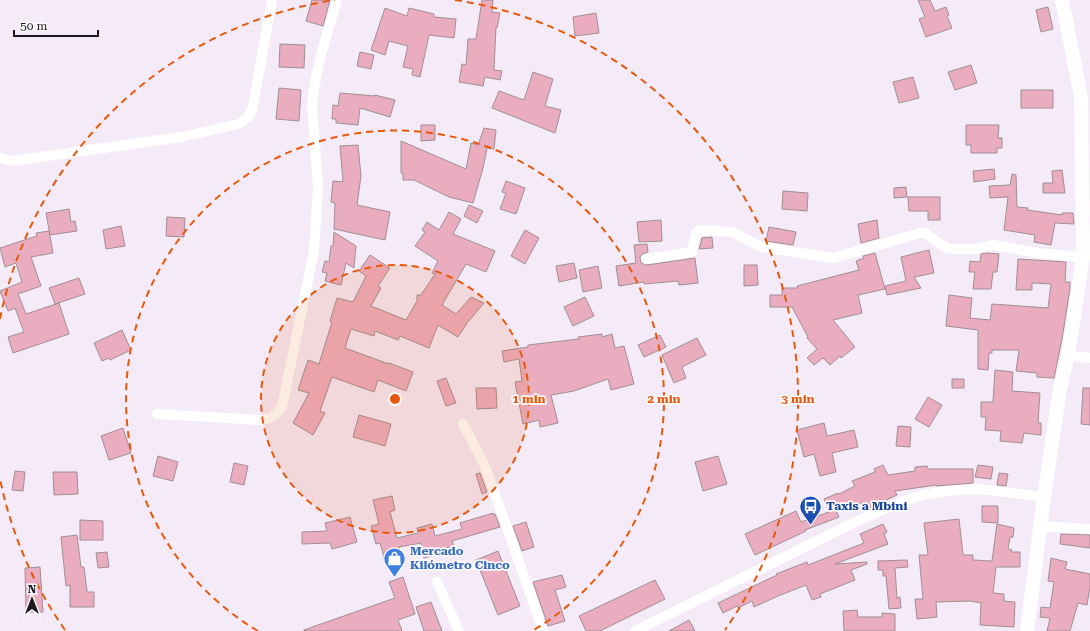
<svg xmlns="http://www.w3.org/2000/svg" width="1090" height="631" font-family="'Roboto Serif',serif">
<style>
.building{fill:#eaadc0;stroke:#a08e93}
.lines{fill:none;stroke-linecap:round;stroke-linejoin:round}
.street{stroke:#fff;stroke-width:10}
.secondary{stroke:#fff;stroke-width:14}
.ring{fill:none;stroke:#e8590c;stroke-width:2;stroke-dasharray:7 5}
.labels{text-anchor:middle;stroke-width:3.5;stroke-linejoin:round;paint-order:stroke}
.transit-label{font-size:12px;font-weight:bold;fill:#164399;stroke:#fcfafd;text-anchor:start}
.shop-label{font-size:12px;font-weight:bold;fill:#366cbe;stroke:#fcfafd;text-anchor:start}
.centre{fill:#e8590c;stroke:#fcfafd;stroke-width:2}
.ring-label{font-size:12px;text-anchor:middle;font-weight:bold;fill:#e8590c;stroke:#fcfafd;stroke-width:3.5;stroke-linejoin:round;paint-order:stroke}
</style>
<rect width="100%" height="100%" fill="#f4eaf8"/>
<path class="building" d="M312 0H330L323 26 306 21Z
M482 0H493L492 12 500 13 497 28 496 27 494 70 502 71 500 80 485 77 483 86 459 82 462 64 466 65 468 39H476Z
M918 0H930L935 11 946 7 949 15 947 16 952 28 926 37 919 19 925 17Z
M1048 7 1053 29 1041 32 1036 10Z
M385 8 407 16 409 8 434 14V17L456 19 454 38 429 35 420 77 412 75 413 69 403 67 408 46 389 41 385 55 371 50Z
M596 13 599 33 575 36 573 17Z
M280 44 305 45 304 68 279 67Z
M360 52 374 55 371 69 357 66Z
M971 65 977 83 955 90 948 72Z
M533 72 553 79 545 106 561 110 555 133 492 108 499 91 524 100Z
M913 77 919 98 899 103 893 82Z
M279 88 301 90 299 121 276 119Z
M1021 90H1053V108H1021Z
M340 93 375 96V95L395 100 390 117 360 108 358 125 336 123V119H332L333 105 338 106Z
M421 125H435V140L421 141Z
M966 125H999L998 138H1002V148H997V153H971V145H966Z
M484 128 496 130 494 149 487 148 483 168 473 203 449 197 414 180H403V173H401V141L466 169 471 143 478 145Z
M358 145 361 176 357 205 390 212 385 240 334 229 335 203 331 202 333 181 343 182 340 146Z
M994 169 995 179 974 182 973 171Z
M1062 170 1065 193H1043V183H1053L1052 171Z
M1012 174 1016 175 1017 207 1028 208 1027 210 1062 215V213H1073L1074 224 1055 223 1051 245 1034 242 1035 235 1004 230 1008 197 990 198 989 186 1010 185Z
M506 181 525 188 516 214 500 209 506 193 502 192Z
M906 187 907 197 894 198V188Z
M783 191 808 193 807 211 782 209Z
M908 197H940V220H928V211H909Z
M469 205 483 211 477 223 464 216Z
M69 209 71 222 75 221 77 231 50 235 46 213Z
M449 212 461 219 453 234 495 251 486 272 466 264 442 305 456 314 471 297 484 303 467 323 458 337 438 325 429 348 400 336 398 340 375 331 374 336 351 329 345 348 389 364V363L413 372 406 391 378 380 374 392 332 377 320 411 325 413 313 435 293 423 309 393 298 390 308 360 319 364 332 322 330 321 337 298 353 302 366 276 359 271 370 255 390 268 378 286 381 288 371 306 406 320 417 301V295H421L435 274 432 273 438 261 415 246 425 232 422 230 427 222 439 230Z
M167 217 185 218 184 237 166 236Z
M661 220 662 241 639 242 637 222Z
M877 220 879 238 861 243 858 224Z
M121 226 125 246 106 249 103 230Z
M769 227 796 232 793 245 766 241Z
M525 230 539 238 525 264 511 256Z
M49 231 53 253 31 257 41 286 18 294 26 314 59 303 69 334 13 353 8 337 24 332 15 308 8 311 0 291 22 282 16 263 5 267 0 248 37 236 36 233Z
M334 232 356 246 354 268 346 263 341 285 325 281 327 273 322 272 325 261 329 262 331 246H333Z
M712 237 713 248 699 249 702 238Z
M647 244 648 252 642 254 640 257 641 263 647 265 695 258 698 283 679 285 678 281 644 284V282L619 286 616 266 636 263 634 245Z
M929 250 934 273 914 277 921 288 887 295 885 286 906 281 901 257Z
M875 253 885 289 858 295 862 313 833 320 855 347 841 358 840 356 830 365 823 358 814 365 807 358 817 349 807 338 808 337 792 307H770V295H782V288H798L797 286 859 270 856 261 864 258 863 256Z
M987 253 999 254 997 272H993L991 289H973L975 272H969L970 261 980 262 981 254Z
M1018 259 1066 262 1065 282H1070V289L1062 339 1054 378 1037 377V373L1016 371 1019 350H992V353H989L988 370 978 369V330L946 326 949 295 972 298 970 318 990 320 992 304 1048 308 1051 284 1032 283V290H1016Z
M574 263 577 278 559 282 556 266Z
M744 265H757L758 285 744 286Z
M598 266 602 288 583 292 579 270Z
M79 278 85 294 55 304 49 288Z
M585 297 594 316 573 326 564 307Z
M122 330 131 350 110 360 109 358 102 361 94 343Z
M602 334V337L612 334 615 348 624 346 634 384 611 390 608 379 574 391 551 395 558 423 540 427 539 420 523 424 515 382 522 381 519 359 504 362 502 351 528 347V345L579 339 578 337Z
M660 335 666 347 644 357 638 345Z
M697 338 706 355 682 367 686 378 674 383 662 355Z
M995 370 1013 372 1012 391 1040 393 1038 423H1041V435L1024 433 1022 443 1000 441 1001 431 985 430 986 417H981V402H993Z
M446 378 456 403 446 406 437 381Z
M952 379H964V388H952Z
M476 388H496L497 408 477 409Z
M1083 388H1090V425L1081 424Z
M928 397 942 405 929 427 915 419Z
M359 415 391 424 385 446 353 437Z
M824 423 827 436 854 430 858 447 832 453 836 472 820 476 814 454 804 457 797 430Z
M898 426 911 427 910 447 896 446Z
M123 428 131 453 109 460 101 436Z
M158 456 178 462 173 481 153 476Z
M718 456 727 484 703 491 695 462Z
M234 463 248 466 244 485 230 482Z
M883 465 888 475 915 471V467L927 466 928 469H973V483L936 486V485L895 491 897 495 865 510 861 503 855 505V503L836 510 839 517 805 530 806 531 755 555 745 534 796 511 801 522 829 512 824 499 838 493 839 494 855 486 852 481 875 472 874 469Z
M978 465 993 467 991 479 975 477Z
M15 471 25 472 23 491 12 490Z
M53 472H77L78 494 54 495Z
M480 473 487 492 482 494 476 474Z
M999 473 1008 474 1006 486 997 485Z
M392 496 395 510 390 512 397 538 418 533 417 528 432 524 435 536 462 529 460 523 493 513V515L495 514 500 527 452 541 454 546 438 550 439 554 424 558 421 543 399 547 402 559 386 564 380 543 376 544 371 526 379 524 373 500Z
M982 506H998V523L982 522Z
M350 517 357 542 332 549 330 543 302 544V532L327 531 325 523Z
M959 519 963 555H973V560L992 561 997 524 1014 528 1013 537H1010L1008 549 1012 550 1011 552H1020V567H996L993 593 1004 594V601L1015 602 1014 627 980 625 981 603 970 601 936 602 937 617 917 619 915 599H923L919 555H928L924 523Z
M80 520 103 521V540H80Z
M526 522 534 547 522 551 513 526Z
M883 524 887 532 884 534 888 544 835 564 867 562V564L851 570 855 580 820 594 821 597 812 600 806 585 778 596 754 607 752 601 738 608 737 606 723 613 718 603 777 575 776 574 807 562 808 565 864 543 860 534Z
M1061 534 1090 535V548L1060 544Z
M77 535 81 567H84L87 592H94V607H70V585L66 586 61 537Z
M498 551 520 606 498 615 476 560Z
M107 552 109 567 98 568 96 553Z
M1051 558 1067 562 1065 569 1090 574V587L1087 605 1078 603 1070 631H1047L1050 618 1040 617 1041 607 1050 608 1054 582 1048 581Z
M907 560 908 567 895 568 897 598 900 597 901 608 889 609 886 576H883V570H878V561Z
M40 567 43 612H26L25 568Z
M562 575 566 587 555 590 565 621 548 626 533 582Z
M403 577 415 614 398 620 402 631H304V630L395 598 389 582Z
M655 580 665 599 600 631H586L579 616Z
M431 602 442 631H424L416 607Z
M857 610 858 617H882V613L895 614V631H844L843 611Z
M689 620 695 631H669Z"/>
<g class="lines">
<path class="street" d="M0 158 12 161 181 137 238 124 247 118 252 111 272 0
M646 259 692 252 696 233 700 230 732 232 761 247 834 258 920 233H925L948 249H975L993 245 1038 253 1083 257
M1068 355 1090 358
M157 414 261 420C271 418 276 416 282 407L314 251 318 186 312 105C315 70 327 34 337 0
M463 424 484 464 509 533 543 631
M1040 526 1090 529
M437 582 459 631
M635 631 855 522 893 505 923 495 947 491 979 489 1044 497"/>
<path class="secondary" d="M1027 631 1044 497 1060 389 1068 355 1083 257 1081 97 1062 0"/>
</g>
<circle cx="395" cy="399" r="134" fill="#e8590c" fill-opacity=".12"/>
<g class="ring">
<circle cx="395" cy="399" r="134"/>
<path d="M258 631A269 269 0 1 1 532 631"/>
<path d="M65 630A403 403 0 0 1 0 479M0 319A403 403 0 0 1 335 0M455 0A403 403 0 0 1 725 630"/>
</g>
<defs>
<symbol id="bus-pin" viewBox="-11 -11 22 30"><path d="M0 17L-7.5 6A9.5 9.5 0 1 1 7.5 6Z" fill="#1a4fb4" stroke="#fcfafd"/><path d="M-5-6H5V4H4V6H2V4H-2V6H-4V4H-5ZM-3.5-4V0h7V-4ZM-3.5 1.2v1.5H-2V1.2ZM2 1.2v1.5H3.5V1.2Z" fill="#fff"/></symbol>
<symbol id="shop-pin" viewBox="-11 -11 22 30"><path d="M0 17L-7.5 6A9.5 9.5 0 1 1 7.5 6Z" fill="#3f7fe0" stroke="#fcfafd"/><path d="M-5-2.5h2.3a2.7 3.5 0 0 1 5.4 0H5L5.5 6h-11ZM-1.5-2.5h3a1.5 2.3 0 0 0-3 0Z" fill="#fff"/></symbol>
</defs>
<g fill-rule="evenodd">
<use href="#bus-pin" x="798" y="494" width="25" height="34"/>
<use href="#shop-pin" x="382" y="546" width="25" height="34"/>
</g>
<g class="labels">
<g class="transit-label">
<text x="826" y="510">Taxis a Mbini</text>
</g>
<g class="shop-label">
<text x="410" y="555">Mercado<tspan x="410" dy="14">Kilómetro Cinco</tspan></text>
</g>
</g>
<circle cx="395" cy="399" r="6" class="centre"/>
<g class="ring-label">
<text x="529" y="403">1 min</text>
<text x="664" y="403">2 min</text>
<text x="798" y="403">3 min</text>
</g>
<g transform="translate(32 599)" stroke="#fcfafd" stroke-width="3" paint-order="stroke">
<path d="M0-3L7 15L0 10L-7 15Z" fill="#1c191e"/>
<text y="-6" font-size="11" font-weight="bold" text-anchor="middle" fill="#1c191e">N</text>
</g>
<path d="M14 30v6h84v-6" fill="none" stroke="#1c191e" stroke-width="2"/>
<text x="20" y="30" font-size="12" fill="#1c191e" stroke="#fcfafd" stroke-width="3" paint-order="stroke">50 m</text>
</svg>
